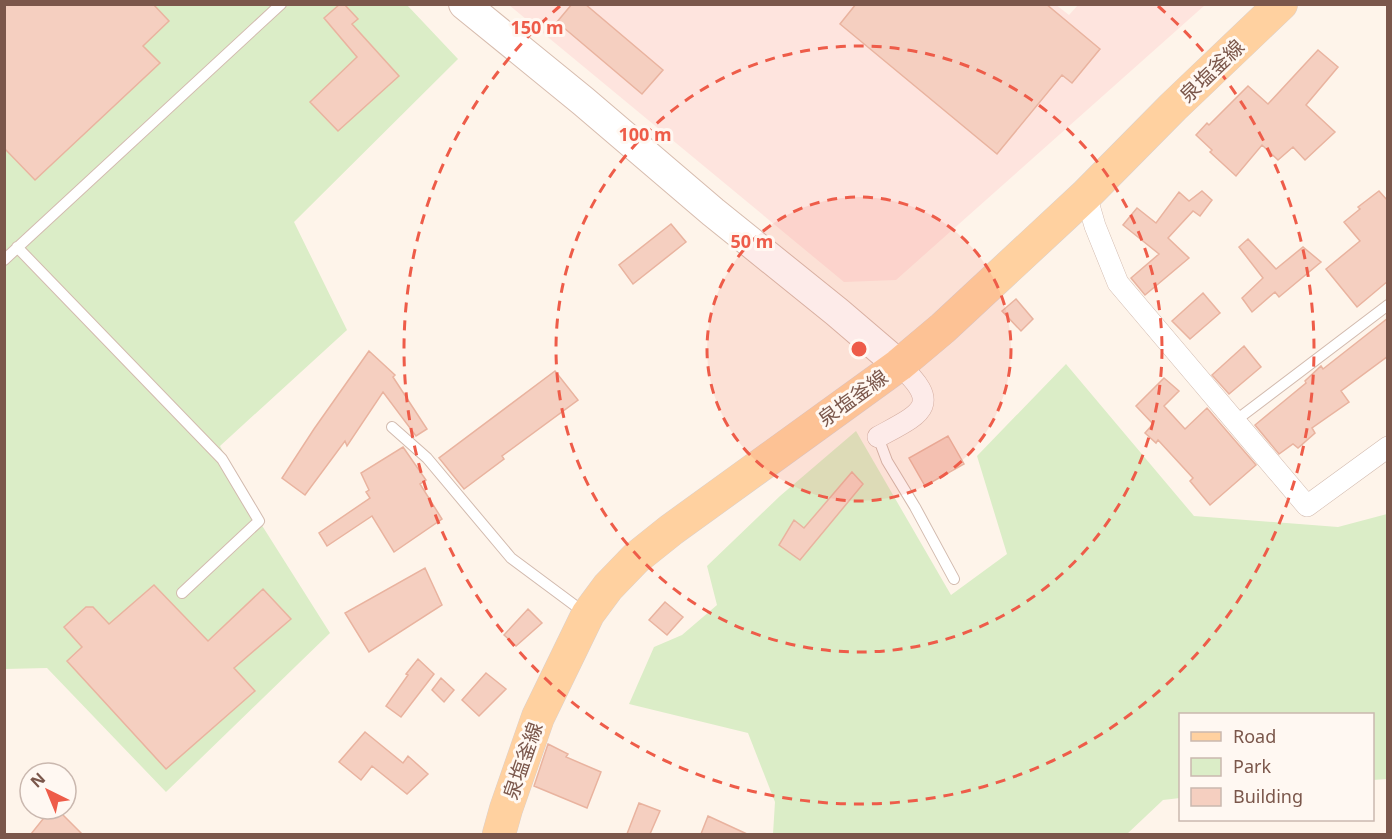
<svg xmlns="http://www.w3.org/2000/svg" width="1392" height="839" font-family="'Noto Sans','Noto Sans JP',sans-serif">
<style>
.commercial{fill:#fee4de}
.green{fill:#dbedc7}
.building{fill:#f5cfc0;stroke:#e9b39f;stroke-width:1.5}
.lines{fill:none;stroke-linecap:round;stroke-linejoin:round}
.lane-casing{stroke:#d2baae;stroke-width:12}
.street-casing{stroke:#d2baae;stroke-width:22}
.secondary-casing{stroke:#d7bcae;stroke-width:32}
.primary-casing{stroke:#dad0cd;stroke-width:34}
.lane{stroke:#fff;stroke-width:10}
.street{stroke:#fff;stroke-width:21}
.secondary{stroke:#fff;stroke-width:30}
.primary{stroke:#ffd1a0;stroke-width:33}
.ring{fill:none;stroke:#ee5c49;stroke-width:3;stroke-dasharray:10 8}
.labels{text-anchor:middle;stroke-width:6;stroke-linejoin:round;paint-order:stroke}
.street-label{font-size:20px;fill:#7b574b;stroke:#fff8f2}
.centre{fill:#ee5c49;stroke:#fff8f2;stroke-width:3}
.ring-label{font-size:18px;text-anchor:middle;font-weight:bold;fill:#ee5c49;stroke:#fff8f2;stroke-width:6;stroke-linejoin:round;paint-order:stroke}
</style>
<rect width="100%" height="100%" fill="#fef4ea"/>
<path class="commercial" d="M1055 4 1069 15 1078 5H1205L896 280 844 282 509 5Z"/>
<path class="green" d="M4 5H407L458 59 294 222 347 330 220 446 256 516 330 633 166 792 47 668 5 669Z
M1066 364 1194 516 1338 527 1387 514V779L1373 780 1372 714H1180V798L1163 800 1127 834H773L775 802 748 733 629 704 654 647 682 635 717 605 707 566 780 496 856 431 951 595 1007 554 977 456Z"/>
<path class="building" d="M4 4H153L169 21 143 46 160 63 35 180 4 148Z
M340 4H344L358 19 352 24 399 76 338 131 310 102 357 57 324 18Z
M572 4H585L663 70 642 94 557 22Z
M856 4H1046L1100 49 1072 83 1062 75 997 154 840 24Z
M1318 50 1338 67 1306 105 1335 132 1305 160 1293 147 1278 160 1262 145 1236 176 1210 152 1212 150 1196 135 1207 123 1209 125 1248 86 1268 104Z
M1202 191 1212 200 1200 216 1193 211 1168 238 1189 258 1145 295 1131 278 1159 254 1123 225 1137 208 1156 223 1179 192 1189 201Z
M1379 191 1388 201V281L1357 307 1326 269 1360 241 1344 222 1360 209 1358 207Z
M671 224 686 242 633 284 619 265Z
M1248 239 1276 269 1303 247 1321 262 1279 297 1275 292 1252 312 1242 298 1263 278 1239 247Z
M1203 293 1220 313 1190 339 1172 321Z
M1016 299 1033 319 1021 331 1002 311Z
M1388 318V356L1341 391 1349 402 1312 428 1315 433 1298 448 1293 444 1279 454 1255 425 1306 383 1305 381 1321 366 1323 369Z
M1244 346 1261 367 1229 394 1212 375Z
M369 351 395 375 393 377 427 429 416 436 383 392 347 446 345 441 305 495 282 478 314 429Z
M555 371 578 400 502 456 504 459 464 489 439 458Z
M1164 378 1179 391 1164 406 1185 429 1207 408 1256 465 1210 505 1190 481 1193 478 1158 440 1156 443 1145 433 1153 424 1136 406Z
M948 436 964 464 925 486 909 458Z
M403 447 426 480 420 484 442 519 394 552 372 516 327 546 319 533 370 498 366 492 369 490 361 473Z
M852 472 863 484 800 560 779 545 794 520 804 528Z
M425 568 442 605 369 652 345 613Z
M154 585 208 641 263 589 291 619 234 668 255 691 166 769 67 661 82 647 64 627 86 607H93L109 624Z
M665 602 683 617 667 635 649 620Z
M528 609 542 623 516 646 504 635Z
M418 659 434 674 401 717 386 706 408 675 406 674Z
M486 673 506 689 479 716 462 700Z
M441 678 454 690 444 702 432 690Z
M365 732 403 763 408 756 428 774 407 794 372 766 361 780 339 762Z
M548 744 568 754 566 757 601 772 587 808 534 786Z
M639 803 660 811 650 834H627Z
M51 809H57L82 834H31Z
M708 816 747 834H701Z"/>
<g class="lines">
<defs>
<path id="lane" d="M17 247 222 459 259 521 182 593
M4 260 281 4
M1235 421 1388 305
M392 427 427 458 511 558 585 613
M878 437 887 461 915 507 954 579"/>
<path id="street" d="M1086 195 1095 226 1118 283 1307 506 1388 447
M878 437C920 414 944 406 899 365"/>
<path id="secondary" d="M464 4 583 101 713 212 837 312 899 365"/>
<path id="primary" d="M499 834 506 809 538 717 588 614 608 587 636 558 671 530 899 365 943 328 1086 195 1173 107 1281 4"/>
</defs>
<use href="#lane" class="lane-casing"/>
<use href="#street" class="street-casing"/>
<use href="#secondary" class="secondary-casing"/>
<use href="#primary" class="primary-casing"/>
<use href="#lane" class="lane"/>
<use href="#street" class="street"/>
<use href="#secondary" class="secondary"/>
<use href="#primary" class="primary"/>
</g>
<circle cx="859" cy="349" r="152" fill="#ee5c49" fill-opacity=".12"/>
<g class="ring">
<circle cx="859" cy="349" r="152"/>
<circle cx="859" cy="349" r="303"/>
<path d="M1158 6A455 455 0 1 1 560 6"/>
</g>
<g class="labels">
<g class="street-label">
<text transform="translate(1212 71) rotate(-44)" y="7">泉塩釜線</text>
<text transform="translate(853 398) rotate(-36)" y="7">泉塩釜線</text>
<text transform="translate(523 761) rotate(-71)" y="7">泉塩釜線</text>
</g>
</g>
<circle cx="859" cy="349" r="9" class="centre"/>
<g class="ring-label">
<text x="537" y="34">150 m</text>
<text x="645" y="141">100 m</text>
<text x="752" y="248">50 m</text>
</g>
<rect width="1392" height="839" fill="none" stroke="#7b574b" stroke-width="12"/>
<rect x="1179" y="713" width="195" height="108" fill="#fff8f2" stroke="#cab8af" stroke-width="1.5"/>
<rect x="1191" y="732" width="30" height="9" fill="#ffd1a0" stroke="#cab8af" stroke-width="1.5"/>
<text x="1233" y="743" font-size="18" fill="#7b574b">Road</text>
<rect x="1191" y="758" width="30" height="18" fill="#dbedc7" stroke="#cab8af" stroke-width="1.5"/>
<text x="1233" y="773" font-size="18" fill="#7b574b">Park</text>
<rect x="1191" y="788" width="30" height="18" fill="#f5cfc0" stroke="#cab8af" stroke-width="1.5"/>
<text x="1233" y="803" font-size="18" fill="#7b574b">Building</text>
<g transform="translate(48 791) rotate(317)"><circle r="28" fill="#fff8f2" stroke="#cab8af" stroke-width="1.5"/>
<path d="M0-4.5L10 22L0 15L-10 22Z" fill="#ee5c49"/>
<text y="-9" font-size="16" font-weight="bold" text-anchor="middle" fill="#7b574b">N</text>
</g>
</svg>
